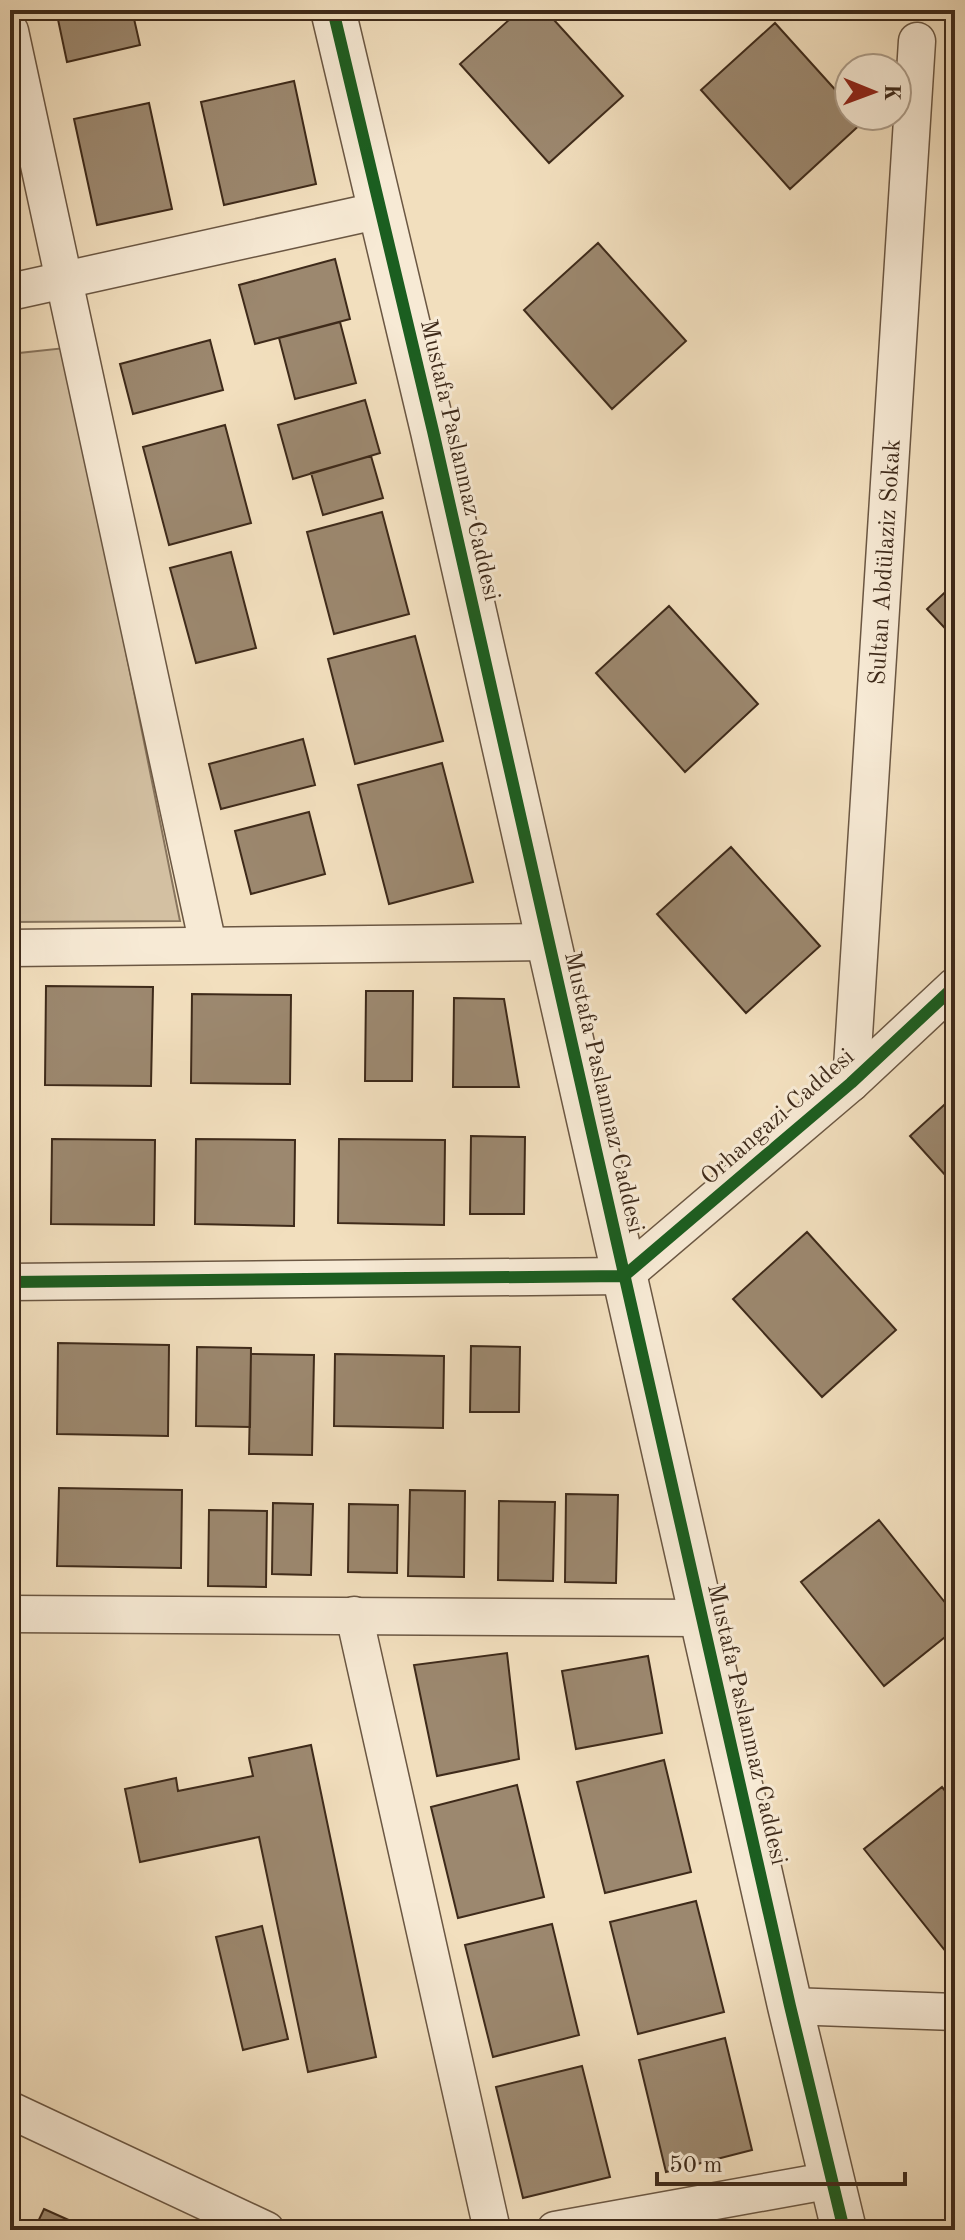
<svg xmlns="http://www.w3.org/2000/svg" width="965" height="2240" font-family="'Old Standard TT',serif">
<style>
.green{fill:#d3c0a2;stroke:#88755e;stroke-width:2}
.building{fill:#9c886f;stroke:#3e2a1a;stroke-width:2}
.lines{fill:none;stroke-linecap:round;stroke-linejoin:round}
.minor-casing{stroke:#6b5743;stroke-width:39}
.tertiary-casing{stroke:#6b5743;stroke-width:47}
.minor{stroke:#f7ead5;stroke-width:36}
.tertiary{stroke:#f7ead5;stroke-width:44}
.cycleway-casing{stroke:#f7ead5;stroke-width:17}
.cycleway{stroke:#1b5e20;stroke-width:12}
.labels{text-anchor:middle;stroke-width:6;stroke-linejoin:round;paint-order:stroke}
.street-label{font-size:24px;fill:#3e2a1a;stroke:#f7ead5}
</style>
<rect width="100%" height="100%" fill="#f2dfbe"/>
<filter id="stains"><feTurbulence type="fractalNoise" baseFrequency=".0025" numOctaves="4"/><feColorMatrix values="0 0 0 0 .2 0 0 0 0 .09 0 0 0 0 .02 0 0 0 .5 -.17"/></filter>
<radialGradient id="worn" r=".72"><stop offset=".6" stop-color="#630" stop-opacity="0"/><stop offset="1" stop-color="#630" stop-opacity=".3"/></radialGradient>
<path class="green" d="M65 348 180 921 10 922V354Z"/>
<path class="building" d="M56 10H132L140 45 67 62Z
M520 10H545L623 96 549 163 460 64Z
M775 23 849 105V116H859L864 121 790 189 701 90Z
M294 81 316 184 224 205 201 102Z
M149 103 172 209 97 225 74 119Z
M598 243 686 341 612 409 524 310Z
M335 259 350 319 255 344 239 285Z
M340 322 356 383 295 399 279 338Z
M210 340 223 390 133 414 120 364Z
M365 400 380 453 293 479 278 425Z
M225 425 251 523 169 545 143 447Z
M371 456 383 498 323 515 311 473Z
M382 512 409 614 334 634 307 532Z
M231 552 256 648 196 663 170 568Z
M955 583V639L927 609Z
M669 606 758 704 685 772 596 673Z
M415 636 443 741 355 764 328 659Z
M303 739 315 785 221 809 209 764Z
M442 763 473 882 389 904 358 785Z
M309 812 325 874 251 894 235 831Z
M731 847 820 946 746 1013 657 914Z
M46 986 153 987 151 1086 45 1085Z
M366 991H413L412 1081H365Z
M192 994 291 995 290 1084 191 1083Z
M454 998 504 999 519 1087H453Z
M955 1095V1186L910 1136Z
M471 1136 525 1137 524 1214H470Z
M52 1139 155 1140 154 1225 51 1224Z
M196 1139 295 1140 294 1226 195 1224Z
M339 1139 445 1140 444 1225 338 1223Z
M807 1232 896 1330 822 1397 733 1299Z
M58 1343 169 1345 168 1436 57 1434Z
M471 1346 520 1347 519 1412H470Z
M197 1347 251 1348 250 1427 196 1426Z
M251 1354 314 1355 312 1455 249 1454Z
M335 1354 444 1356 443 1428 334 1426Z
M59 1488 182 1490 181 1568 57 1566Z
M410 1490 465 1491 464 1577 408 1576Z
M566 1494 618 1495 616 1583 565 1582Z
M499 1501 555 1502 553 1581 498 1580Z
M273 1503 313 1504 311 1575 272 1574Z
M349 1504 398 1505 397 1573 348 1572Z
M209 1510 267 1511 266 1587 208 1586Z
M879 1520 955 1615V1629L884 1686 801 1582Z
M507 1653 519 1759 437 1776 414 1665Z
M648 1656 662 1733 576 1749 562 1671Z
M311 1745 376 2057 308 2072 259 1837 140 1862 125 1789 176 1778 178 1791 253 1776 249 1758Z
M664 1760 691 1872 605 1893 577 1782Z
M517 1785 544 1897 458 1918 431 1807Z
M942 1787 955 1803V1946L947 1953 864 1849Z
M696 1901 724 2012 638 2034 610 1922Z
M552 1924 579 2035 493 2057 465 1945Z
M262 1926 288 2039 243 2050 216 1937Z
M725 2038 752 2150 666 2172 639 2060Z
M582 2066 610 2177 523 2198 496 2087Z
M44 2209 91 2230H34Z"/>
<g class="lines">
<defs>
<g id="minor">
<path d="M10 31 208 945"/>
<path d="M10 292 381 210"/>
<path d="M10 948 548 942"/>
<path id="s1" d="M851 1083 917 41"/>
<path d="M10 1282 624 1276 851 1083 955 986"/>
<path d="M10 1614 702 1618"/>
<path d="M354 1615 492 2230"/>
<path d="M790 2006 955 2012"/>
<path d="M10 2110 266 2230"/>
<path d="M555 2230 832 2180"/>
</g>
<path id="tertiary" d="M333 10 433 431 790 2006 844 2230"/>
</defs>
<use href="#minor" class="minor-casing"/>
<use href="#tertiary" class="tertiary-casing"/>
<use href="#minor" class="minor"/>
<use href="#tertiary" class="tertiary"/>
<defs>
<path id="cycleway" d="M333 10 433 431 790 2006 844 2230
M10 1282 624 1276 851 1083 955 986"/>
</defs>
<use href="#cycleway" class="cycleway-casing"/>
<use href="#cycleway" class="cycleway"/>
</g>
<g class="labels">
<g class="street-label">
<text transform="translate(461 460) rotate(77)" y="8">Mustafa Paslanmaz Caddesi</text>
<text dy="8" stroke="none"><textPath href="#s1" startOffset="522">Sultan Abdülaziz Sokak</textPath></text>
<text transform="translate(605 1092) rotate(77)" y="8">Mustafa Paslanmaz Caddesi</text>
<text transform="translate(777 1116) rotate(-41)" y="8">Orhangazi Caddesi</text>
<text transform="translate(748 1724) rotate(77)" y="8">Mustafa Paslanmaz Caddesi</text>
</g>
</g>
<rect width="965" height="2240" fill="none" stroke="#f2dfbe" stroke-width="40"/>
<rect x="12" y="12" width="941" height="2216" fill="none" stroke="#3e2a1a" stroke-width="4"/>
<rect x="20" y="20" width="925" height="2200" fill="none" stroke="#3e2a1a" stroke-width="2"/>
<g transform="translate(873 92) rotate(91)"><circle r="38" fill="#f7ead5" stroke="#ad9d8a" stroke-width="2"/>
<path d="M0-6L14 30L0 20L-14 30Z" fill="#8f2418"/>
<text y="-12" font-size="22" font-weight="bold" text-anchor="middle" fill="#3e2a1a">K</text>
</g>
<path d="M657 2172v12h248v-12" fill="none" stroke="#3e2a1a" stroke-width="4"/>
<text x="669" y="2172" font-size="24" fill="#3e2a1a" stroke="#f7ead5" stroke-width="6" paint-order="stroke">50 m</text>
<rect width="100%" height="100%" filter="url(#stains)"/>
<rect width="100%" height="100%" fill="url(#worn)"/>
</svg>
